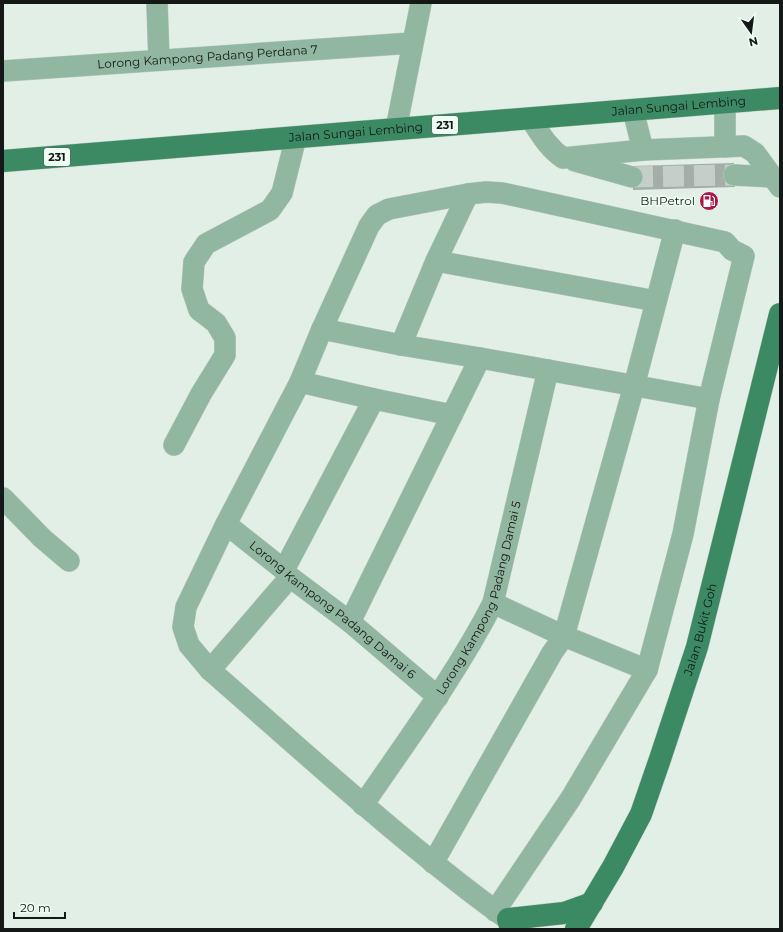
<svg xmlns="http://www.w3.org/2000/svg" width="783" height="932" font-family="Montserrat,sans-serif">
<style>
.building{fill:#a2aea7}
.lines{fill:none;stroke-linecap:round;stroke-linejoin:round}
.minor-tunnel{stroke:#c3cfc8;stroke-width:21;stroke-dasharray:21 10;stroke-linecap:butt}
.minor-casing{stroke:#bdc8c1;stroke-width:22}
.major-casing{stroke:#bdc8c1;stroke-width:23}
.minor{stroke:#91b7a0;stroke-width:21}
.major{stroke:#3b8a63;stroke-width:22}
.labels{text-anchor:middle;stroke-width:3;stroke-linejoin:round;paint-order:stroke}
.shield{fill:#effcf4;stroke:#565c59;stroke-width:1}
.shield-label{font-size:11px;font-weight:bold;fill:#141816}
.street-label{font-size:12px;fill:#141816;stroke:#effcf4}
.poi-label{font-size:12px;fill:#141816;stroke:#effcf4;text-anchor:end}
</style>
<rect width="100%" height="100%" fill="#e2efe7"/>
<path class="building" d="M734 163 735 187 633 190 632 166Z"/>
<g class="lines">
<path class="minor-tunnel" d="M632 177 734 175"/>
<defs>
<g id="minor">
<path d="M157 3 159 60"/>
<path id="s1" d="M3 71 412 43"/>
<path d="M633 110 643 150"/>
<path d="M530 118C540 133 548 148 563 158L643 150 744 146 755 153 780 187"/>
<path d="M396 129 421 3"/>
<path d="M725 147V103"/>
<path d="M575 161 632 177"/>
<path d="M734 175 773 177"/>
<path d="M436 261 656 301"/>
<path d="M322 329 401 345 480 358 709 399"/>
<path d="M401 345 436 261 468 194"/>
<path d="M300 382 374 399 452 415"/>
<path d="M174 445 201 394 225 355V338L216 323 199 310 192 289 194 262 206 244 270 210 282 193 296 137"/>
<path d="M3 498 42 538 69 561"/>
<path id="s2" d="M226 524 284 570 290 577 350 622 438 697"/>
<path d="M284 570 374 399"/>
<path d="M493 603 564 636 647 670"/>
<path d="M350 622 480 358"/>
<path d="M210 670 290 577"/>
<path id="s3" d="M363 805C408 739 456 675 493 603L548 370"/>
<path d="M433 863 552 653 564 636 634 386 675 230"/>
<path d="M495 911 571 798 647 670 683 534 709 399 744 256 732 250 725 242 502 193 486 192 468 194 389 209 377 215 369 226 322 329 300 382 226 524 186 607 183 627 189 645 210 670C274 726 337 783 402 837 441 869 480 901 522 929"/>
</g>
<g id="major">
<path id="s4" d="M3 161 780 98"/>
<path d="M511 929 508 919 564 913 592 903"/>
<path id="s5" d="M576 929 613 867 641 814 660 759 697 647 780 314"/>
</g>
</defs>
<use href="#minor" class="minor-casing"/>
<use href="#major" class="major-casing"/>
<use href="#minor" class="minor"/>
<use href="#major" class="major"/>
</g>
<defs>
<symbol id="fuel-disc" viewBox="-11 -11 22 22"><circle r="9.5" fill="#aa1548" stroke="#effcf4"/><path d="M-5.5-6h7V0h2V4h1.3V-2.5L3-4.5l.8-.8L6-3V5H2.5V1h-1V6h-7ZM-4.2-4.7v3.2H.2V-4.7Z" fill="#fff"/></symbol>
</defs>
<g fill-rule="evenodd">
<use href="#fuel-disc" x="698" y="190" width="22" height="22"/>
</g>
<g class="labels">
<g class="shield">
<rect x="432" y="116" width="26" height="18" rx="3"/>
<rect x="44" y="148" width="26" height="18" rx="3"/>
</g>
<g class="shield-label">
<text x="445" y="129">231</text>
<text x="57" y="161">231</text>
</g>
<g class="street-label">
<text dy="4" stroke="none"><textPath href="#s1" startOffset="205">Lorong Kampong Padang Perdana 7</textPath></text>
<text dy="4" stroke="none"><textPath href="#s4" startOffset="678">Jalan Sungai Lembing</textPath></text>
<text dy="4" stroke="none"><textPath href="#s4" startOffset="354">Jalan Sungai Lembing</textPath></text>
<text dy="4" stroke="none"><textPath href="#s3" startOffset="240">Lorong Kampong Padang Damai 5</textPath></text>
<text dy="4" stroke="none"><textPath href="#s2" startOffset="137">Lorong Kampong Padang Damai 6</textPath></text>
<text dy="4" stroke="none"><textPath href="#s5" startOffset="326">Jalan Bukit Goh</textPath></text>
</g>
<g class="poi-label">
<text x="695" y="205">BHPetrol</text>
</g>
</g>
<rect width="783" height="932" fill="none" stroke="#141816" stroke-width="8"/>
<g transform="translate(751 32) rotate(166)" stroke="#effcf4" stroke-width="3" paint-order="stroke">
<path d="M0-3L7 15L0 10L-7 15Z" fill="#141816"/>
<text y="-6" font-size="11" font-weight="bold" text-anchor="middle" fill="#141816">N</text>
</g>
<path d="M14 912v6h51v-6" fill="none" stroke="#141816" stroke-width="2"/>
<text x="20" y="912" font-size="12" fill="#141816" stroke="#effcf4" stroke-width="3" paint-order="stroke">20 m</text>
</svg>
